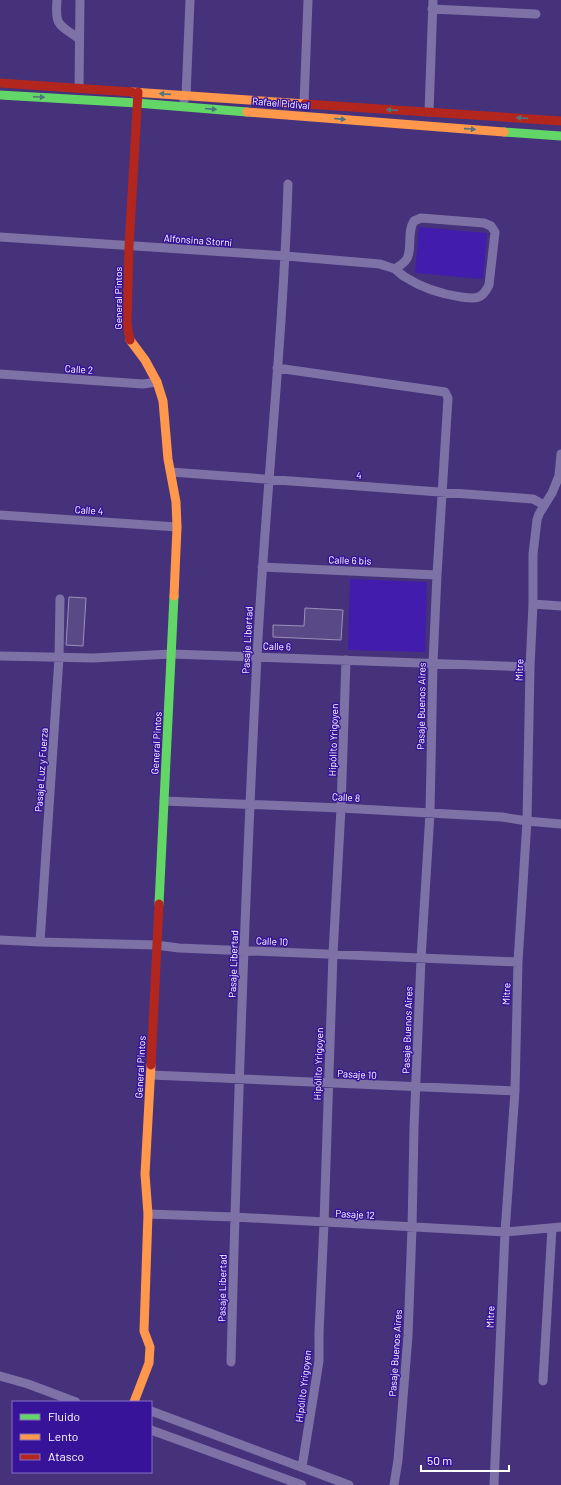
<svg xmlns="http://www.w3.org/2000/svg" width="561" height="1485" font-family="Barlow,sans-serif">
<style>
.green{fill:#421dad}
.building{fill:#594986;stroke:#9b91ba}
.lines{fill:none;stroke-linecap:round;stroke-linejoin:round}
.street{stroke:#7e71a6;stroke-width:9}
.fast{stroke:#63d668;stroke-width:9}
.slow{stroke:#ff974d;stroke-width:9}
.jam{stroke:#b3261e;stroke-width:9}
.oneway{fill:#4d7481}
.labels{text-anchor:middle;stroke-width:3;stroke-linejoin:round;paint-order:stroke}
.street-label{font-size:10px;fill:#fff;stroke:#37139a}
</style>
<rect width="100%" height="100%" fill="#45327b"/>
<path class="green" d="M419 227 487 233 483 279 415 273Z
M350 579 427 582 425 652 348 650Z"/>
<path class="building" d="M69 597 86 598 83 646 66 645Z
M305 608 343 610 341 640 273 637V625L304 626Z"/>
<g class="lines">
<path class="street" d="M57 0C55 25 58 24 78 38
M432 9 536 14
M79 88 80 0
M184 100 186 96 190 0
M304 104 308 0
M429 112 433 0
M0 237 286 256 380 264C385 266 390 267 395 269 398 271 401 275 405 277 422 288 441 294 461 297 475 299 482 300 489 285L495 232 491 226 484 223 421 218 414 221C407 232 412 244 408 256 407 262 399 266 395 269
M277 368 445 392 448 398 437 575 433 663 430 813 421 959 414 1128 412 1228 408 1336 398 1460 394 1485
M0 374 143 384 157 382
M171 472 533 499 544 505
M0 515 177 527
M262 567 437 575
M533 604 561 606
M0 656 93 658 172 654 530 667
M164 801 341 808 502 817 527 821 561 824
M0 940 40 942 156 945 179 948 518 962
M40 942 59 658 60 599
M151 1075 515 1091
M148 1214 235 1217 505 1232 561 1227
M231 1362C237 1127 245 892 257 657 265 500 283 342 288 184
M0 1376 28 1384 76 1402
M543 1381 552 1228
M151 1411 349 1485
M151 1430 302 1485
M302 1467 319 1361V1333L324 1223 333 954 341 808 346 660
M494 1485 505 1232 515 1091 518 962 527 821 530 667 533 604V554L537 520 539 514 552 493 559 476 561 454"/>
<path class="fast" d="M0 95 137 103 247 112
M504 132 561 136
M159 904 174 596"/>
<path class="slow" d="M132 92 305 104
M247 112 504 132
M130 340 145 360 157 382 163 401 168 459 176 502 177 527 174 596
M134 1402 149 1363 150 1347 144 1331 148 1214 145 1174 151 1065"/>
<path class="jam" d="M0 83 132 92
M305 104 561 121
M130 340 127 324 129 246 138 92
M151 1065 159 904"/>
</g>
<defs><path id="oneway-solid" d="M-6-.8H1V-3.2L6.5 0L1 3.2V.8H-6Z"/></defs>
<g class="oneway">
<use href="#oneway-solid" transform="translate(165 94) rotate(-176)"/>
<use href="#oneway-solid" transform="translate(39 97) rotate(3)"/>
<use href="#oneway-solid" transform="translate(211 109) rotate(5)"/>
<use href="#oneway-solid" transform="translate(392 110) rotate(-176)"/>
<use href="#oneway-solid" transform="translate(522 118) rotate(-176)"/>
<use href="#oneway-solid" transform="translate(340 119) rotate(5)"/>
<use href="#oneway-solid" transform="translate(470 129) rotate(4)"/>
</g>
<g class="labels">
<g class="street-label">
<text transform="translate(281 103) rotate(5)" y="4">Rafael Pidival</text>
<text transform="translate(198 240) rotate(4)" y="4">Alfonsina Storni</text>
<text transform="translate(118 298) rotate(-90)" y="4">General Pintos</text>
<text transform="translate(79 369) rotate(4)" y="4">Calle 2</text>
<text transform="translate(359 475) rotate(4)" y="4">4</text>
<text transform="translate(89 510) rotate(4)" y="4">Calle 4</text>
<text transform="translate(350 560) rotate(2)" y="4">Calle 6 bis</text>
<text transform="translate(247 640) rotate(-87)" y="4">Pasaje Libertad</text>
<text transform="translate(277 646) rotate(2)" y="4">Calle 6</text>
<text transform="translate(519 670) rotate(-88)" y="4">Mitre</text>
<text transform="translate(421 706) rotate(-89)" y="4">Pasaje Buenos Aires</text>
<text transform="translate(333 740) rotate(-88)" y="4">Hipólito Yrigoyen</text>
<text transform="translate(156 743) rotate(-87)" y="4">General Pintos</text>
<text transform="translate(41 770) rotate(-86)" y="4">Pasaje Luz y Fuerza</text>
<text transform="translate(346 797) rotate(3)" y="4">Calle 8</text>
<text transform="translate(272 941) rotate(3)" y="4">Calle 10</text>
<text transform="translate(233 964) rotate(-88)" y="4">Pasaje Libertad</text>
<text transform="translate(506 994) rotate(-88)" y="4">Mitre</text>
<text transform="translate(407 1030) rotate(-88)" y="4">Pasaje Buenos Aires</text>
<text transform="translate(318 1064) rotate(-88)" y="4">Hipólito Yrigoyen</text>
<text transform="translate(140 1067) rotate(-87)" y="4">General Pintos</text>
<text transform="translate(357 1074) rotate(3)" y="4">Pasaje 10</text>
<text transform="translate(355 1214) rotate(3)" y="4">Pasaje 12</text>
<text transform="translate(222 1288) rotate(-89)" y="4">Pasaje Libertad</text>
<text transform="translate(490 1317) rotate(-88)" y="4">Mitre</text>
<text transform="translate(395 1353) rotate(-86)" y="4">Pasaje Buenos Aires</text>
<text transform="translate(303 1386) rotate(-83)" y="4">Hipólito Yrigoyen</text>
</g>
</g>
<rect x="12" y="1401" width="140" height="72" fill="#37139a" stroke="#8771c2"/>
<rect x="20" y="1414" width="20" height="6" fill="#63d668" stroke="#8771c2"/>
<text x="48" y="1421" font-size="12" fill="#ffffff">Fluido</text>
<rect x="20" y="1434" width="20" height="6" fill="#ff974d" stroke="#8771c2"/>
<text x="48" y="1441" font-size="12" fill="#ffffff">Lento</text>
<rect x="20" y="1454" width="20" height="6" fill="#b3261e" stroke="#8771c2"/>
<text x="48" y="1461" font-size="12" fill="#ffffff">Atasco</text>
<path d="M421 1465v6h88v-6" fill="none" stroke="#ffffff" stroke-width="2"/>
<text x="427" y="1465" font-size="12" fill="#ffffff" stroke="#37139a" stroke-width="3" paint-order="stroke">50 m</text>
</svg>
